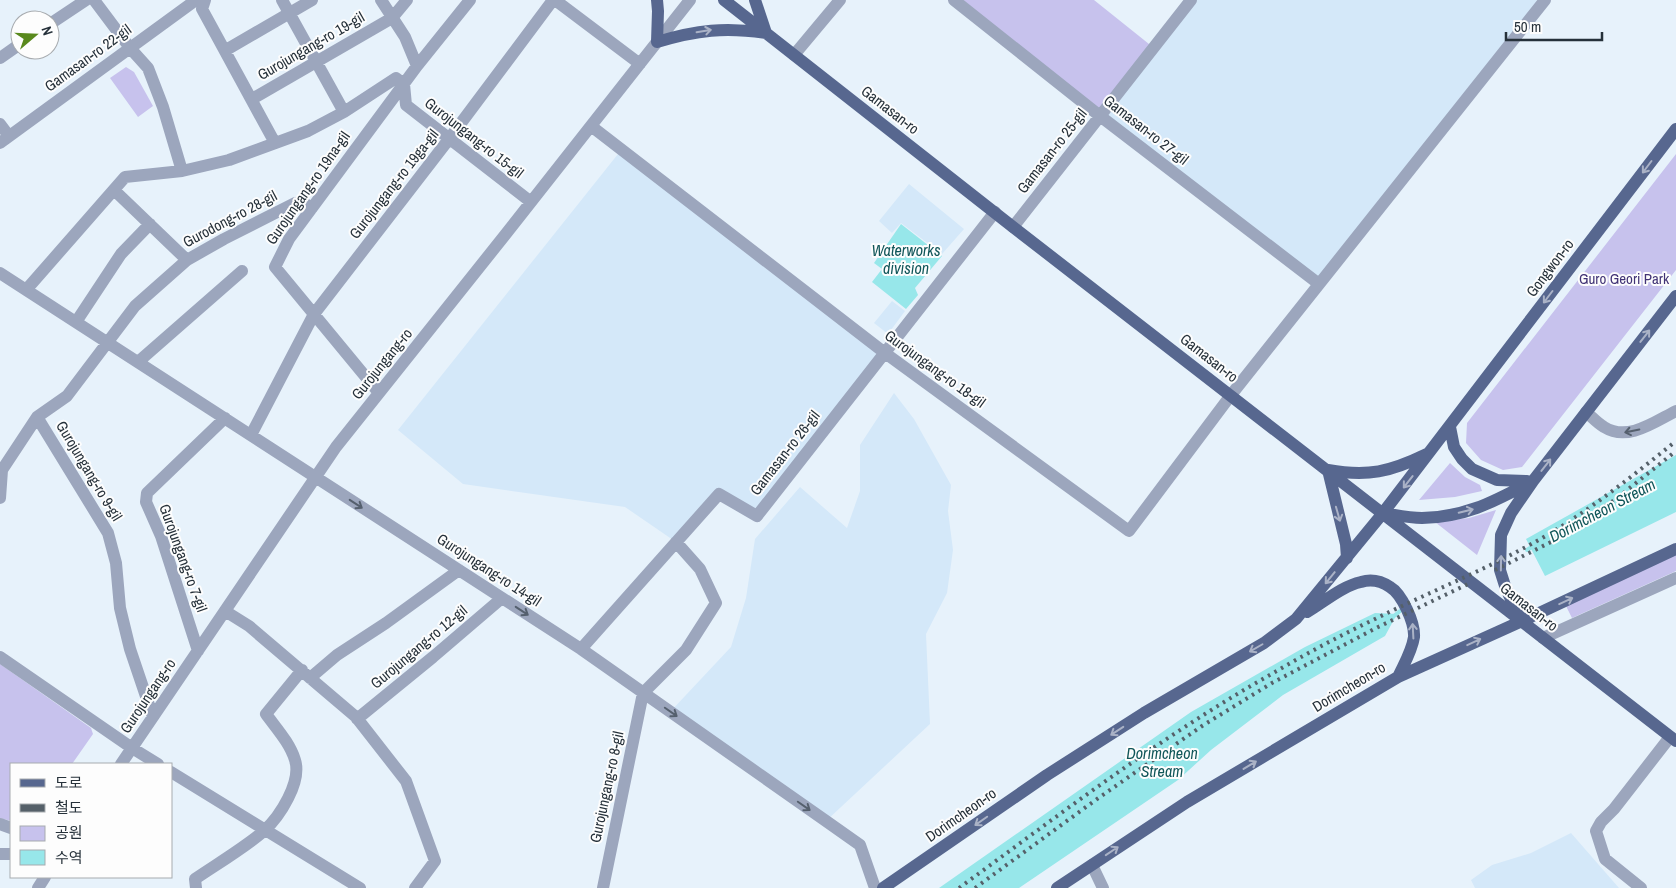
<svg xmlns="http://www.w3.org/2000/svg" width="1676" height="888" font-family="'Archivo Narrow','Noto Sans KR',sans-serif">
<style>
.built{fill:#d4e8f9}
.green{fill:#c7c2ed}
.water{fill:#97e7ea}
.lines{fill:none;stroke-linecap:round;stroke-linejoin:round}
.stream{stroke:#97e7ea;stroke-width:4}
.minor{stroke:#9ca6bd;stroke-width:12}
.major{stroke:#57678f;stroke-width:12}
.rail{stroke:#556069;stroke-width:4;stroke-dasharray:2.5 5;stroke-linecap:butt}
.oneway{stroke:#aab2c6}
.oneway2{stroke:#55606e}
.labels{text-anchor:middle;stroke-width:4;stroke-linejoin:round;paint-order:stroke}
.street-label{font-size:15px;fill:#26313a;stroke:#fdfdfd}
.park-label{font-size:15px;fill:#413375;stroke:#fdfdfd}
.water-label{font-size:16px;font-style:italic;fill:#105659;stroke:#fdfdfd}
</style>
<rect width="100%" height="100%" fill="#e7f2fb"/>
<path class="built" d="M1191 0H1545L1319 284 1100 116Z
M622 149 885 353 757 516 719 494 676 542 625 507 463 484 398 430Z
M909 184 964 229 942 254 901 223 892 233 879 221Z
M892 301 905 311 888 334 874 323Z
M894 393 914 419 951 485 948 511 953 550 947 593 926 634 930 724 826 821 670 712 731 647 746 598 755 539 800 487 847 528 860 491V445Z
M1571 833 1619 888H1475L1471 880 1492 865 1531 853Z"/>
<path class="green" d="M963 0H1094L1154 48 1100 116Z
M126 67 134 72 153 106 138 117 110 78Z
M1676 154V270L1522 467 1503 470 1481 460 1466 443 1467 423Z
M1450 463 1465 477 1480 485 1482 491 1455 497 1419 500Z
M1496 510 1477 555 1435 522 1469 518Z
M1676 554V571L1572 618 1566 606Z
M0 664 91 728 93 734 72 764H11V821L0 818Z"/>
<path class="water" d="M901 224 942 256 915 288 918 295 906 309 872 282 882 269 874 263Z
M1676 455V512L1545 576 1526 539Z
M1375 613 1397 614 1385 636 1283 695 1211 750 1178 780 1019 888H939L1191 712 1305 647Z"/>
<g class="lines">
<path class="stream" d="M1527 550 1536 544
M1394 616 1400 611"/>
<path class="minor" d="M94 0 130 48 148 68 163 107 182 171
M205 0 202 9 275 143
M282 0 344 112
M381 0 405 37 417 66
M555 0 640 64
M954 0 1100 116 1319 284
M50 24 86 0
M226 50 312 0
M794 55 840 0
M0 58 20 44
M252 99 392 18 407 0
M0 124 9 136
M591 126 885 353 1129 531 1231 395 1545 0
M0 143 196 0
M114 190 187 260
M1013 227 1191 0
M0 273 581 649 826 821 860 845 875 888
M26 290 125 177 182 171 229 160 308 131 344 112 396 78 404 84 406 105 531 202
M76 322 121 254 150 224
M138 362 242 271
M379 393 275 267 289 239 417 66 470 0
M1586 412C1592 417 1597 423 1604 427 1628 442 1654 422 1676 411
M37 417 108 533 116 563 120 608 130 649 153 717
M251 435 314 314 449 139 553 0
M0 498 2 470 37 417 67 396 135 306 187 260 224 239 295 203H304L312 208
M225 611 249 626 356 717 406 781 435 861 415 888
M1543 638 1676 578
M581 649 719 494 757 516 995 212
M198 651 161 536 146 502 147 493 225 418
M0 657 132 748 158 764
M310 678 337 655 386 623 459 570
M357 719 433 657 502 598
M121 764 336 447 505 235 690 0
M171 772 360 888
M0 824 11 828
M0 854H11
M1092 865 1103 888
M38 888 45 877
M196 888 195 879C217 864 244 848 264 831 280 816 302 782 295 760 290 743 276 728 266 714L302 670
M603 888 643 693 686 650 716 603 700 569 676 542
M1641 888 1605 859 1596 831 1601 822 1614 809 1670 737"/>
<path class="major" d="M657 0 658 11 657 42C697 30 725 27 766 33L755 0
M724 0 1013 227 1676 741
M1450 427 1454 447 1462 459 1472 469 1497 480 1527 481
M1383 513C1396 515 1409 518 1422 518 1466 517 1493 502 1531 482
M1347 558 1346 544 1328 470C1368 477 1390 472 1427 454
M1307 612C1324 602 1342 586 1361 582 1371 579 1381 581 1390 587 1402 594 1415 623 1414 637 1412 651 1404 664 1398 677
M1521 619 1506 589 1500 570 1501 535 1511 513 1533 481 1676 296
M883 888 1047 775 1144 713 1264 643 1296 619 1383 513 1676 129
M1057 888 1187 802 1398 677 1522 621 1676 549"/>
<path class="rail" d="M1495 570 1553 541 1616 499 1676 451
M959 888C1059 815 1159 738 1268 676 1302 656 1337 637 1373 620 1431 591 1493 567 1549 534 1594 507 1635 474 1676 441
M975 888 1097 799 1202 726 1272 683 1376 628 1468 584"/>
</g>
<defs><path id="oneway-shaft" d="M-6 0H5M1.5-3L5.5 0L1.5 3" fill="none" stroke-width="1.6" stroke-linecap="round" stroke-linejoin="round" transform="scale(1.25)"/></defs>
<g class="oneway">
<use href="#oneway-shaft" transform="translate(704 31) rotate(-9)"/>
<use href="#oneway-shaft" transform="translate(1647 167) rotate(127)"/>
<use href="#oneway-shaft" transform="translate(1548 297) rotate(127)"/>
<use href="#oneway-shaft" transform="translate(1645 336) rotate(-52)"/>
<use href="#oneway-shaft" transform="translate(1546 465) rotate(-52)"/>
<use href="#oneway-shaft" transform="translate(1408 482) rotate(128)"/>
<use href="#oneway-shaft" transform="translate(1466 511) rotate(-14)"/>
<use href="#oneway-shaft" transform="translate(1338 514) rotate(74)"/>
<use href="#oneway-shaft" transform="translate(1501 563) rotate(-89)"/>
<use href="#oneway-shaft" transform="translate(1330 578) rotate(129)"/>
<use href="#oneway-shaft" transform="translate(1566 601) rotate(-25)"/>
<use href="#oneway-shaft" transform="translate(1413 631) rotate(-93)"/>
<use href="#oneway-shaft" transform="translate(1474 642) rotate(-25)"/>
<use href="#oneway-shaft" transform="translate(1256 648) rotate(150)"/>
<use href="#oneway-shaft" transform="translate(1117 731) rotate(147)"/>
<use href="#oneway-shaft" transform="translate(1250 765) rotate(-31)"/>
<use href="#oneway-shaft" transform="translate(981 821) rotate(145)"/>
<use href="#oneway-shaft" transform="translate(1112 851) rotate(-34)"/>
</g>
<g class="oneway2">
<use href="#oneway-shaft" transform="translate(1632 431) rotate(168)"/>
<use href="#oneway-shaft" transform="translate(356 504) rotate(33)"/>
<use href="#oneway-shaft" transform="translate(522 611) rotate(33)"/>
<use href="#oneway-shaft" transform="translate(671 712) rotate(35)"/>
<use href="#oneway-shaft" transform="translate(804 806) rotate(35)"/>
</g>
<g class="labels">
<g class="street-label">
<text transform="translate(311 46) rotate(-30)" y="5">Gurojungang-ro 19-gil</text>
<text transform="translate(88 58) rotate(-36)" y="5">Gamasan-ro 22-gil</text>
<text transform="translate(890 110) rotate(38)" y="5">Gamasan-ro</text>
<text transform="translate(1146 130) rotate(38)" y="5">Gamasan-ro 27-gil</text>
<text transform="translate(474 138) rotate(38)" y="5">Gurojungang-ro 15-gil</text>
<text transform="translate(1052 151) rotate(-52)" y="5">Gamasan-ro 25-gil</text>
<text transform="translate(394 184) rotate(-52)" y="5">Gurojungang-ro 19ga-gil</text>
<text transform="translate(308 188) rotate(-55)" y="5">Gurojungang-ro 19na-gil</text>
<text transform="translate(230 219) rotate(-28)" y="5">Gurodong-ro 28-gil</text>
<text transform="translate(1550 268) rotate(-53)" y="5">Gongwon-ro</text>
<text transform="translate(1209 358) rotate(38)" y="5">Gamasan-ro</text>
<text transform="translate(382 364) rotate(-51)" y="5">Gurojungang-ro</text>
<text transform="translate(935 369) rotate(36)" y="5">Gurojungang-ro 18-gil</text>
<text transform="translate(785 453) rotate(-52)" y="5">Gamasan-ro 26-gil</text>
<text transform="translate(89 471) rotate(59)" y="5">Gurojungang-ro 9-gil</text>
<text transform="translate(183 558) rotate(70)" y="5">Gurojungang-ro 7-gil</text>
<text transform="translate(489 570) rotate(33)" y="5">Gurojungang-ro 14-gil</text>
<text transform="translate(1529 607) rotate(38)" y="5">Gamasan-ro</text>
<text transform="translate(419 647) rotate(-40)" y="5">Gurojungang-ro 12-gil</text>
<text transform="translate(1349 687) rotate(-31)" y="5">Dorimcheon-ro</text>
<text transform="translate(148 696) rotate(-56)" y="5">Gurojungang-ro</text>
<text transform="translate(607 787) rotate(-78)" y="5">Gurojungang-ro 8-gil</text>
<text transform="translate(961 815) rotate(-35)" y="5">Dorimcheon-ro</text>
</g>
<g class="park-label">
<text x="1624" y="284">Guro Geori Park</text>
</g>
<g class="water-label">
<text x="906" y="256">Waterworks<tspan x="906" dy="18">division</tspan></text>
<text transform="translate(1602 510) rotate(-28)" y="6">Dorimcheon Stream</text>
<text x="1162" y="759">Dorimcheon<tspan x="1162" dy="18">Stream</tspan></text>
</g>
</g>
<rect x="10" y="763" width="162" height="115" fill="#fdfdfd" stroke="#a7abaf"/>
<rect x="20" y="779" width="25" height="8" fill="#57678f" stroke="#a7abaf"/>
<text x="55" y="788" font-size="15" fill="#26313a">도로</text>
<rect x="20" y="804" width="25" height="8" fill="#556069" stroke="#a7abaf"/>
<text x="55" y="813" font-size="15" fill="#26313a">철도</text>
<rect x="20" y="826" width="25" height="15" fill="#c7c2ed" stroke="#a7abaf"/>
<text x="55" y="838" font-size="15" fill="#26313a">공원</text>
<rect x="20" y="850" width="25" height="15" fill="#97e7ea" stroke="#a7abaf"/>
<text x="55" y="863" font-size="15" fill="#26313a">수역</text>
<g transform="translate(35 35) rotate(71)"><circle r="24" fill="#fdfdfd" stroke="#a7abaf"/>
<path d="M0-4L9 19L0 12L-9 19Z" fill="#59891d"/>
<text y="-8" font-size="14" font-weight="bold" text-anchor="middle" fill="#26313a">N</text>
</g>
<path d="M1506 32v8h96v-8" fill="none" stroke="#26313a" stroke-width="2.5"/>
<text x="1514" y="32" font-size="15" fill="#26313a" stroke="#fdfdfd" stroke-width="4" paint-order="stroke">50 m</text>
</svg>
